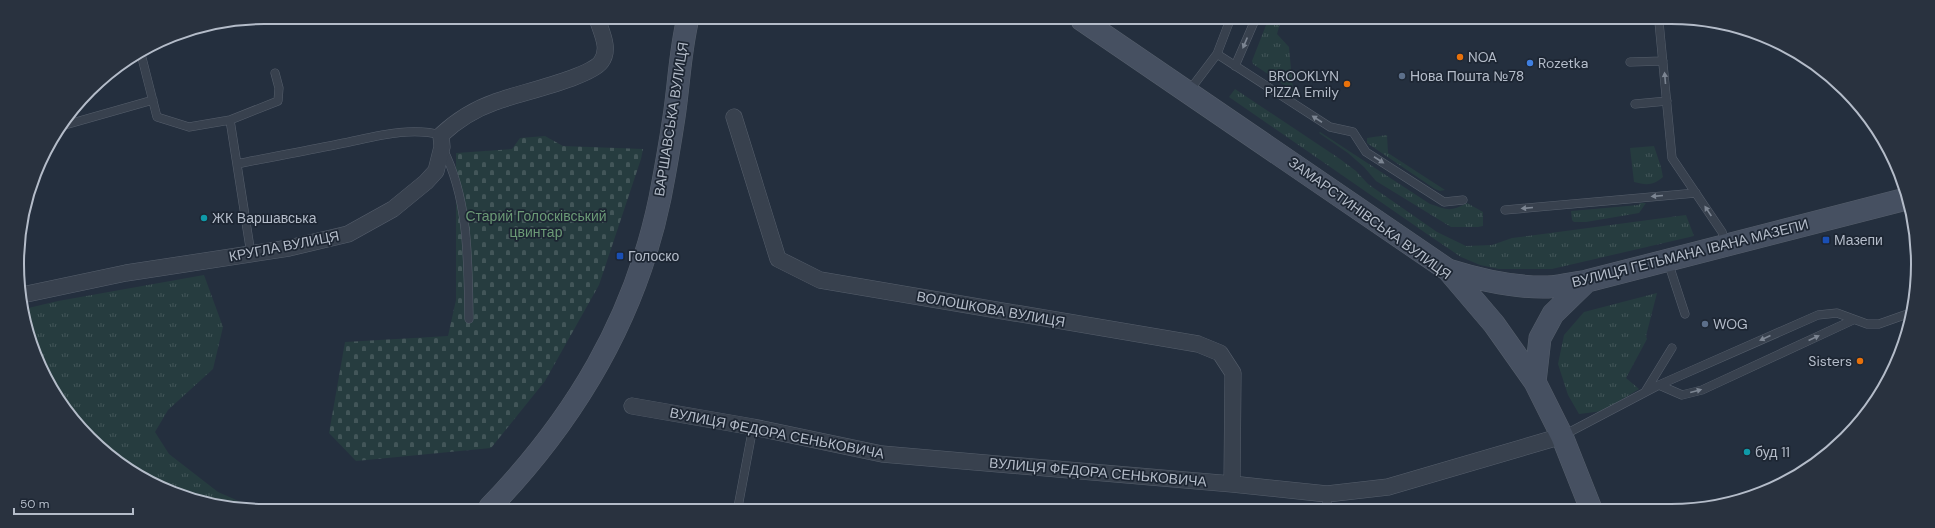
<svg xmlns="http://www.w3.org/2000/svg" width="1935" height="528" font-family="'DM Sans',sans-serif">
<style>
.grass{fill:url(#grass-tufts)}
.cemetery{fill:url(#cemetery-stones)}
.lines{fill:none;stroke-linecap:round;stroke-linejoin:round}
.service-casing{stroke:#565f6c;stroke-width:9}
.minor-casing{stroke:#565f6c;stroke-width:17}
.secondary-casing{stroke:#565f6c;stroke-width:23}
.service{stroke:#38414e;stroke-width:8}
.minor{stroke:#38414e;stroke-width:16}
.secondary{stroke:#465061;stroke-width:22}
.oneway{fill:#7c8592}
.food-dot{fill:#e8710a;stroke:#1d2633;stroke-width:1.5}
.shop-dot{fill:#3f7fe0;stroke:#1d2633;stroke-width:1.5}
.service-dot{fill:#5c6f8a;stroke:#1d2633;stroke-width:1.5}
.culture-dot{fill:#0f9aa8;stroke:#1d2633;stroke-width:1.5}
.transit-dot{fill:#1a4fb4;stroke:#1d2633;stroke-width:1.5}
.labels{text-anchor:middle;stroke-width:3.5;stroke-linejoin:round;paint-order:stroke}
.poi-label{font-size:14px;fill:#b4bcc9;stroke:#1d2633;text-anchor:start}
.street-label{font-size:14px;fill:#b4bcc9;stroke:#1d2633}
.park-label{font-size:14px;fill:#6b9a76;stroke:#1d2633}
.rim{fill:none;stroke:#b4bcc9;stroke-width:2}
</style>
<defs>
<pattern id="grass-tufts" width="24" height="20" patternUnits="userSpaceOnUse"><rect width="24" height="20" fill="#263c3f"/><path d="M3 7l-1-3M5 7V3M7 7l1-3M15 17l-1-3M17 17v-4M19 17l1-3" fill="none" stroke="#435659"/></pattern>
<pattern id="cemetery-stones" width="16" height="16" patternUnits="userSpaceOnUse"><rect width="16" height="16" fill="#263c3f"/><path d="M2 7V4a2 2 0 0 1 4 0v3zM10 15v-3a2 2 0 0 1 4 0v3z" fill="#435659"/></pattern>
</defs>
<rect width="100%" height="100%" fill="#242f3e"/>
<path class="grass" d="M1268 20H1281L1277 34 1289 47 1293 91 1253 64 1252 61Z
M1235 89 1340 159 1356 171 1368 184 1437 232 1466 246 1492 245 1512 238 1686 215 1694 236 1552 269H1499L1480 265 1461 257 1427 234 1229 97Z
M1320 132 1430 204C1448 210 1450 212 1467 203L1483 212V226L1478 227H1451L1376 181 1364 167 1348 153 1319 133Z
M1387 135 1388 153 1445 190 1440 191 1435 189 1367 143V138Z
M1654 146 1661 167 1663 177C1653 186 1646 185 1634 182L1630 148Z
M1640 203H1646L1639 213 1586 222H1574L1572 220 1571 211 1639 205Z
M204 275 223 327 213 369 168 410 155 432 169 454 218 492 250 506H216L140 478 68 415 25 328 24 309 58 301Z
M1657 293 1646 336 1647 339 1626 378 1639 389 1603 411 1579 414 1568 395 1558 364 1564 335 1584 312Z"/>
<path class="cemetery" d="M545 136 563 146 643 149 641 159 599 285 545 381 491 448 356 461 329 433 345 342 448 336 456 300V153L512 149 520 138Z"/>
<g class="lines">
<defs>
<path id="service" d="M1659 22 1672 158 1722 232 1726 244
M141 54 157 117 189 127 230 120 278 101 279 88 275 73
M1217 54 1330 127 1353 132 1366 152 1444 202 1463 200
M1630 62 1663 61
M1235 66 1255 20
M1189 91 1217 54 1230 20
M1635 104 1667 101
M230 120 251 254
M65 125 153 100
M443 149C469 200 468 262 469 319
M237 164C271 157 305 151 339 144 371 138 408 126 441 135
M1505 210 1696 193
M1668 262 1685 314
M1659 385 1682 395 1702 390 1853 320
M1645 392 1672 348
M1562 436 1659 385 1818 315 1837 313 1867 324H1879L1913 312
M738 507 753 427
M1327 508V494"/>
<path id="minor" d="M734 117 778 259 820 280 1198 344 1220 353 1233 373 1232 484
M22 295 126 273 289 248 348 234 393 209 426 182 436 171 442 147 441 135C456 121 475 109 495 102 518 93 589 78 601 62 611 49 601 32 597 18
M632 406 753 427 882 454 1232 484 1327 494 1388 487 1562 436"/>
<path id="secondary" d="M1082 20 1448 270 1494 324 1535 382 1562 436 1591 509
M1448 270C1480 280 1514 288 1548 287 1561 286 1574 283 1587 281L1906 199
M1535 382 1540 338 1553 314 1587 281
M490 507C575 419 635 319 660 198 665 172 670 144 674 117 679 84 680 51 688 18"/>
</defs>
<use href="#service" class="service-casing"/>
<use href="#minor" class="minor-casing"/>
<use href="#secondary" class="secondary-casing"/>
<use href="#service" class="service"/>
<use href="#minor" class="minor"/>
<use href="#secondary" class="secondary"/>
</g>
<defs><path id="oneway-solid" d="M-6-.8H1V-3.2L6.5 0L1 3.2V.8H-6Z"/></defs>
<g class="oneway">
<use href="#oneway-solid" transform="translate(1245 43) rotate(113)"/>
<use href="#oneway-solid" transform="translate(1665 78) rotate(-95)"/>
<use href="#oneway-solid" transform="translate(1317 119) rotate(-147)"/>
<use href="#oneway-solid" transform="translate(1379 160) rotate(33)"/>
<use href="#oneway-solid" transform="translate(1657 196) rotate(175)"/>
<use href="#oneway-solid" transform="translate(1527 208) rotate(175)"/>
<use href="#oneway-solid" transform="translate(1708 211) rotate(-124)"/>
<use href="#oneway-solid" transform="translate(1765 338) rotate(156)"/>
<use href="#oneway-solid" transform="translate(1814 338) rotate(-25)"/>
<use href="#oneway-solid" transform="translate(1696 391) rotate(-15)"/>
</g>
<g class="food-dot">
<circle cx="1460" cy="57" r="4"/>
<circle cx="1347" cy="84" r="4"/>
<circle cx="1860" cy="361" r="4"/>
</g>
<circle class="shop-dot" cx="1530" cy="63" r="4"/>
<g class="service-dot">
<circle cx="1402" cy="76" r="4"/>
<circle cx="1705" cy="324" r="4"/>
</g>
<g class="culture-dot">
<circle cx="204" cy="218" r="4"/>
<circle cx="1747" cy="452" r="4"/>
</g>
<g class="transit-dot">
<rect x="1822" y="236" width="8" height="8" rx="2"/>
<rect x="616" y="252" width="8" height="8" rx="2"/>
</g>
<g class="labels">
<g class="poi-label">
<text x="1468" y="62">NOA</text>
<text x="1538" y="68">Rozetka</text>
<text x="1339" y="81" text-anchor="end">BROOKLYN<tspan x="1339" dy="16">PIZZA Emily</tspan></text>
<text x="1410" y="81">Нова Пошта №78</text>
<text x="212" y="223">ЖК Варшавська</text>
<text x="1834" y="245">Мазепи</text>
<text x="628" y="261">Голоско</text>
<text x="1713" y="329">WOG</text>
<text x="1852" y="366" text-anchor="end">Sisters</text>
<text x="1755" y="457">буд 11</text>
</g>
<g class="street-label">
<text transform="translate(671 119) rotate(-81)" y="5">ВАРШАВСЬКА ВУЛИЦЯ</text>
<text transform="translate(1370 218) rotate(36)" y="5">ЗАМАРСТИНІВСЬКА ВУЛИЦЯ</text>
<text transform="translate(284 246) rotate(-11)" y="5">КРУГЛА ВУЛИЦЯ</text>
<text transform="translate(1690 253) rotate(-14)" y="5">ВУЛИЦЯ ГЕТЬМАНА ІВАНА МАЗЕПИ</text>
<text transform="translate(991 309) rotate(10)" y="5">ВОЛОШКОВА ВУЛИЦЯ</text>
<text transform="translate(777 433) rotate(11)" y="5">ВУЛИЦЯ ФЕДОРА СЕНЬКОВИЧА</text>
<text transform="translate(1098 472) rotate(5)" y="5">ВУЛИЦЯ ФЕДОРА СЕНЬКОВИЧА</text>
</g>
<g class="park-label">
<text x="536" y="221">Старий Голосківський<tspan x="536" dy="16">цвинтар</tspan></text>
</g>
</g>
<path d="M0 0H1935V528H0ZM264 24H1671A240 240 0 0 1 1911 264V264A240 240 0 0 1 1671 504H264A240 240 0 0 1 24 264V264A240 240 0 0 1 264 24Z" fill="#29323f" fill-rule="evenodd"/>
<path class="rim" d="M264 24H1671A240 240 0 0 1 1911 264V264A240 240 0 0 1 1671 504H264A240 240 0 0 1 24 264V264A240 240 0 0 1 264 24Z"/>
<path d="M14 508v6h119v-6" fill="none" stroke="#b4bcc9" stroke-width="2"/>
<text x="20" y="508" font-size="12" fill="#b4bcc9" stroke="#1d2633" stroke-width="3" paint-order="stroke">50 m</text>
</svg>
